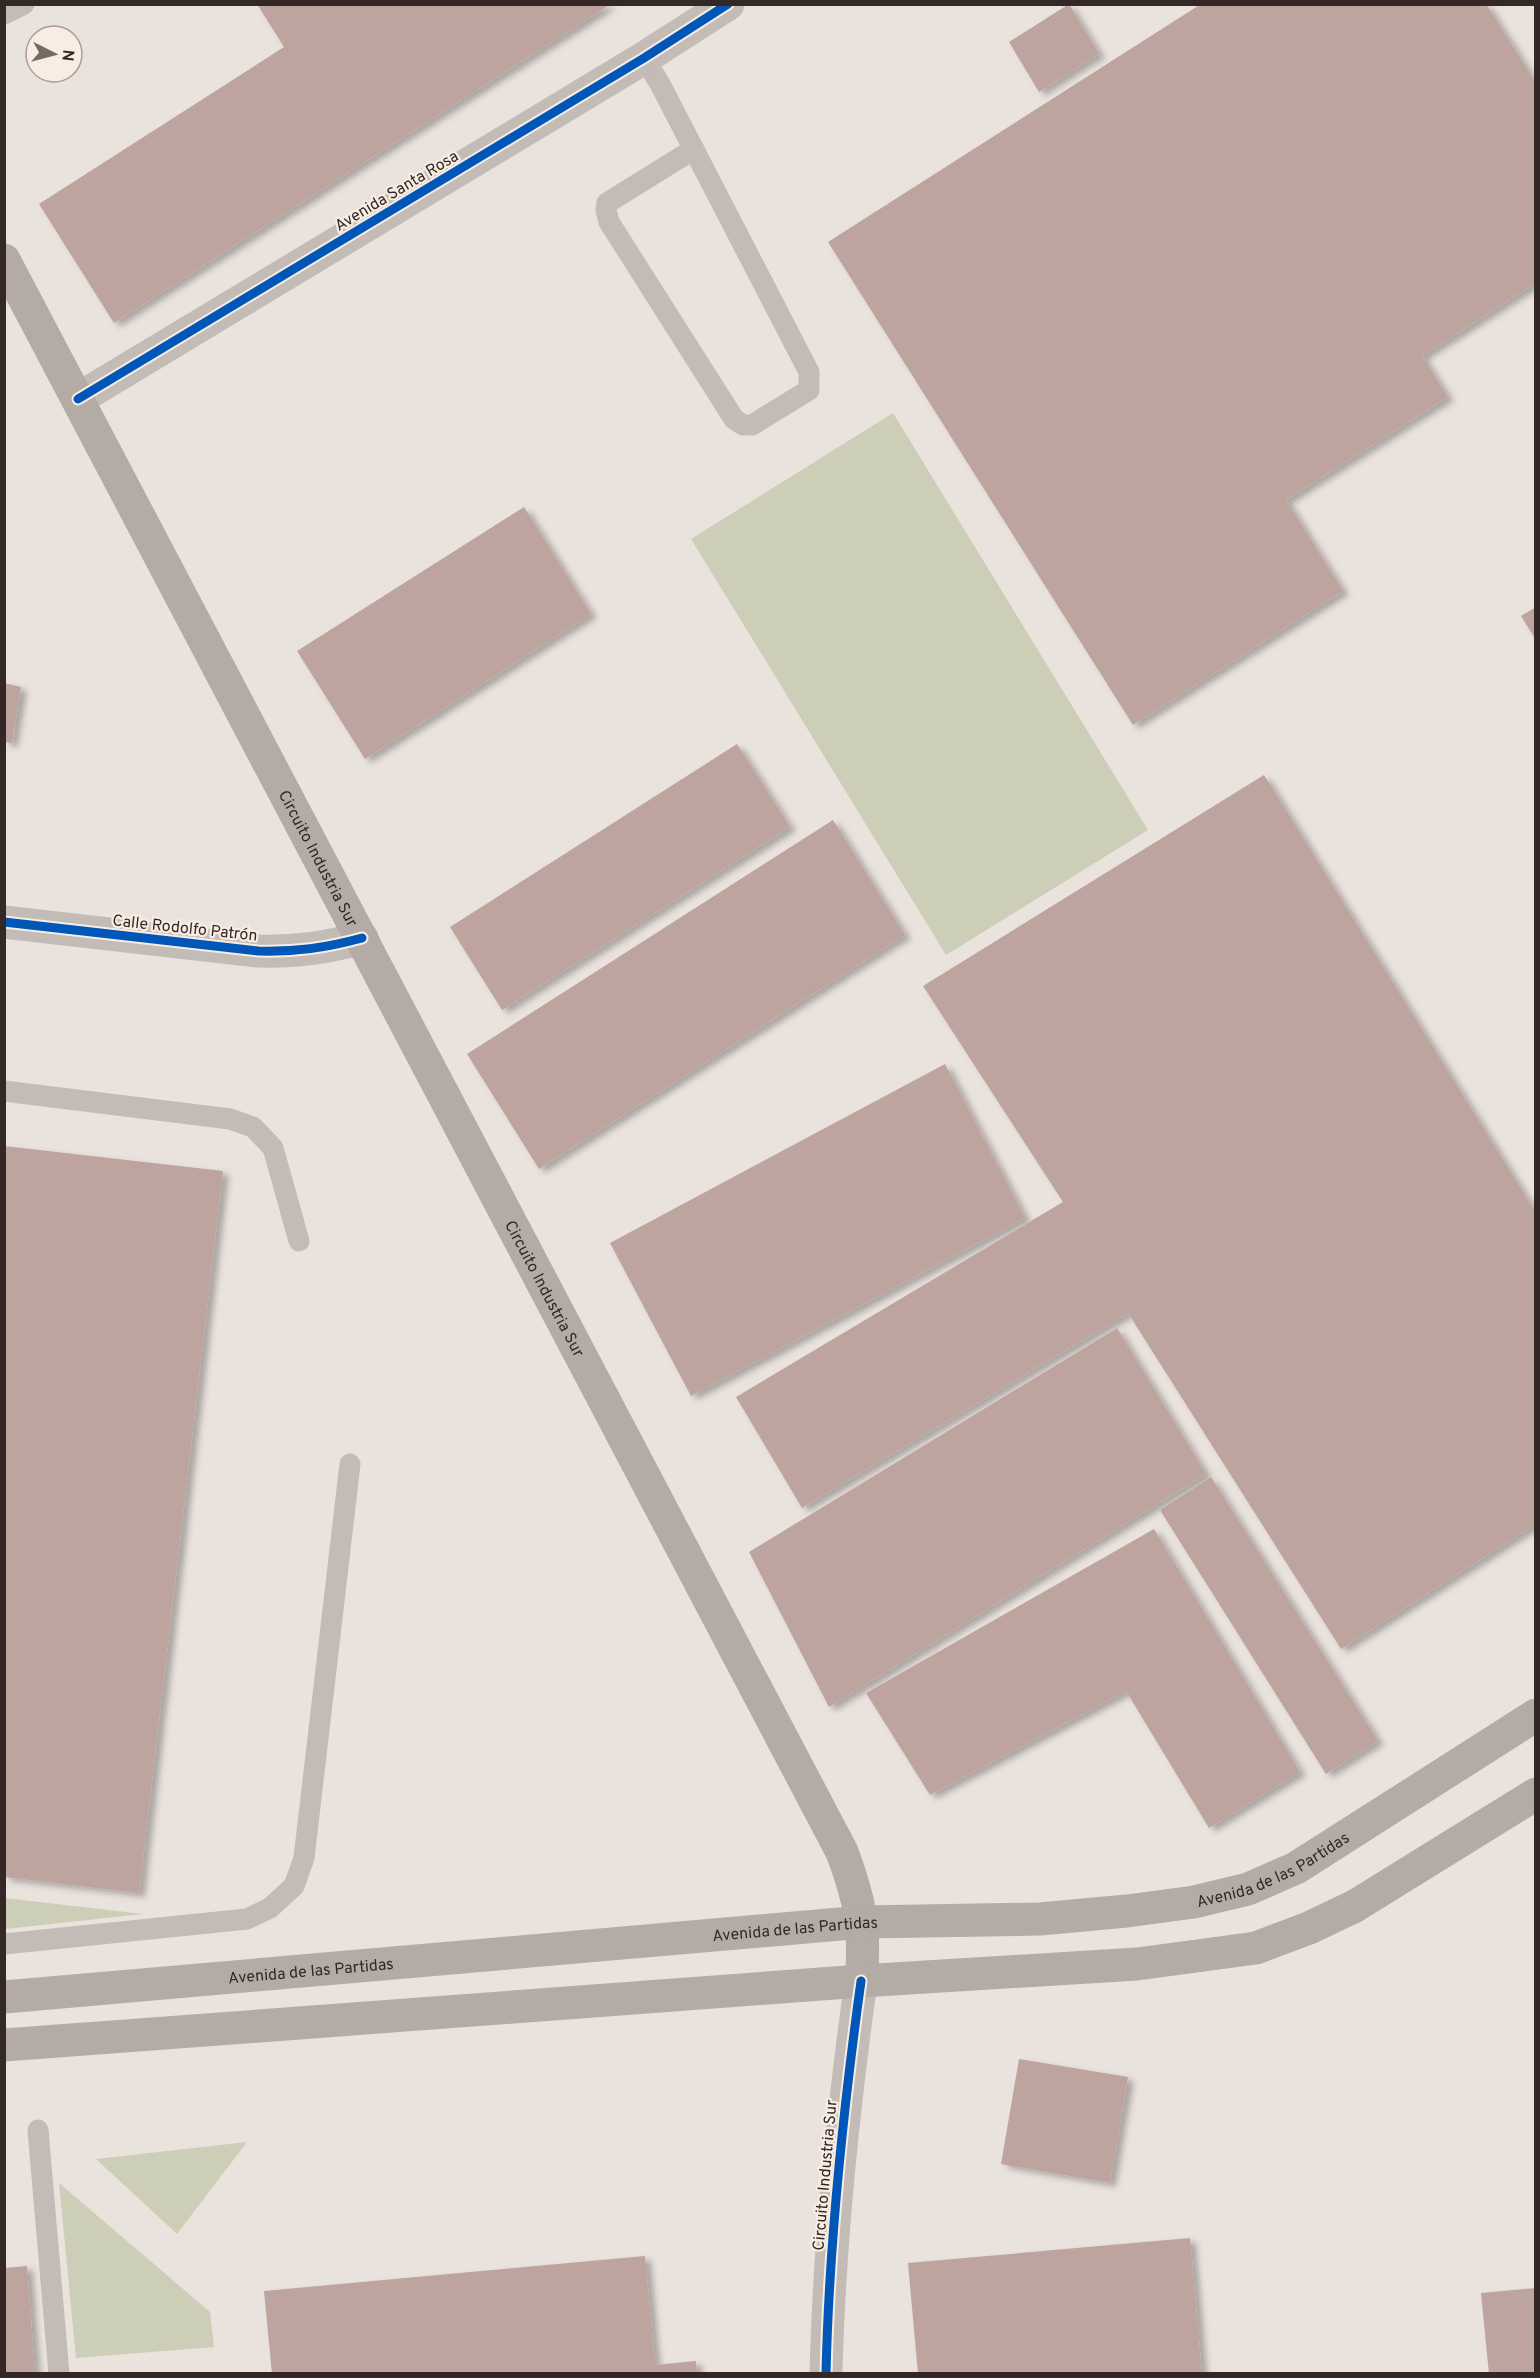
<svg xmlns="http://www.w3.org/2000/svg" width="1540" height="2378" font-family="Overpass,sans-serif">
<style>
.green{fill:#cdceb7}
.building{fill:#bda49f;filter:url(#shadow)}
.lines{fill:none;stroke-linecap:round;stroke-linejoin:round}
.lane{stroke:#c3bbb6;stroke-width:21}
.street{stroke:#c3bbb6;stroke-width:33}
.secondary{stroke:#b4aba7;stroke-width:33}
.cycleway-casing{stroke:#f8ece3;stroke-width:13}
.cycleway{stroke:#0057b8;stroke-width:9}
.labels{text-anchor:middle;stroke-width:4.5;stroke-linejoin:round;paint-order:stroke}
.street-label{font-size:16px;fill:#332825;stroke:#f8ece3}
</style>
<defs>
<filter id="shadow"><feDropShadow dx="6" dy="4" stdDeviation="3" flood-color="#0004"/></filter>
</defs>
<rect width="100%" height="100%" fill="#eae2dd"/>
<path class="green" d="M893 413 1148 830 946 955 691 539Z
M5 1898 143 1914 5 1929Z
M247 2142 177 2234 96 2159Z
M59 2183 210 2312 214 2347 76 2358Z"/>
<path class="building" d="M257 4H611L114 323 39 204 284 47Z
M1069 4 1099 54 1039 92 1009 42Z
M1201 4H1486L1536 83V283L1422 356 1448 397 1286 500 1343 591 1133 725 828 242Z
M524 507 591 614 365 759 297 651Z
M1536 607V640L1521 616Z
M4 683 21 687 12 743 4 742Z
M737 744 790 827 502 1010 450 927Z
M1264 775 1536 1213V1524L1341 1649 1128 1313 802 1508 736 1397 1063 1202 923 986Z
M833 820 905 935 539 1169 467 1054Z
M945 1064 1025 1218 691 1396 610 1243Z
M4 1146 223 1171 139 1893 4 1877Z
M1117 1328 1206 1474 829 1707 749 1552Z
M1211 1477 1378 1741 1326 1774 1160 1510Z
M1154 1529 1300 1772 1209 1828 1126 1691 930 1795 866 1693Z
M1019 2059 1128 2077 1110 2183 1001 2164Z
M1190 2238 1202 2374H918L908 2263Z
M645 2256 655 2365 696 2361 697 2374H272L264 2291Z
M27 2266 35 2374H4V2268Z
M1536 2288V2374H1489L1481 2293Z"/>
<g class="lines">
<path class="lane" d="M4 14 24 4
M644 58 660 84 809 372V390L752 425H743L734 419 609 222 606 210 607 203 694 149
M4 1091 230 1119 253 1127 273 1148 299 1241
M4 1944 247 1919 270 1908 294 1886 304 1858 350 1464
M38 2130 59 2374"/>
<path class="street" d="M78 399 644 58 728 4
M4 922 258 951C296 952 325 948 362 938
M826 2374C829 2242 843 2111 861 1981"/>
<g class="secondary">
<path id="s1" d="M4 260 842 1852C860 1900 866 1930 861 1981"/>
<path id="s2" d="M4 1997 863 1922 1040 1919 1127 1911 1194 1902 1248 1889 1296 1868 1536 1715"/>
<path d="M4 2045 861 1981 1137 1964 1256 1948 1309 1928 1355 1906 1536 1794"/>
</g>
<defs>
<path id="cycleway" d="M78 399 644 58 728 4
M4 922 258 951C296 952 325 948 362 938
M826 2374C829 2242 843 2111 861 1981"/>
</defs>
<use href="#cycleway" class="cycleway-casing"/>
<use href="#cycleway" class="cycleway"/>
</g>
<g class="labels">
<g class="street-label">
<text transform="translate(396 190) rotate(-31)" y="6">Avenida Santa Rosa</text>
<text dy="6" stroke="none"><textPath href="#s1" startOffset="676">Circuito Industria Sur</textPath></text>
<text transform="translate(185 927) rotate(6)" y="6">Calle Rodolfo Patrón</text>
<text dy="6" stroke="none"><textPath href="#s1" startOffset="1162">Circuito Industria Sur</textPath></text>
<text dy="6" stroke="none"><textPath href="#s2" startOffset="1280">Avenida de las Partidas</textPath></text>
<text dy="6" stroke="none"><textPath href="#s2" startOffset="794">Avenida de las Partidas</textPath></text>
<text dy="6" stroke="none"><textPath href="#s2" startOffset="308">Avenida de las Partidas</textPath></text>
<text transform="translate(824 2175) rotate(-85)" y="6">Circuito Industria Sur</text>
</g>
</g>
<rect width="1540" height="2378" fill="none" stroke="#332825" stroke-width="12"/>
<g transform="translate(54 54) rotate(96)"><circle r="28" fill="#f8ece3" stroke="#a99e97" stroke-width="1.5"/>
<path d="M0-4.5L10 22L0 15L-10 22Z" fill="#736965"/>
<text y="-9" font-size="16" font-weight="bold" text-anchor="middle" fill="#332825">N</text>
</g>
</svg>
